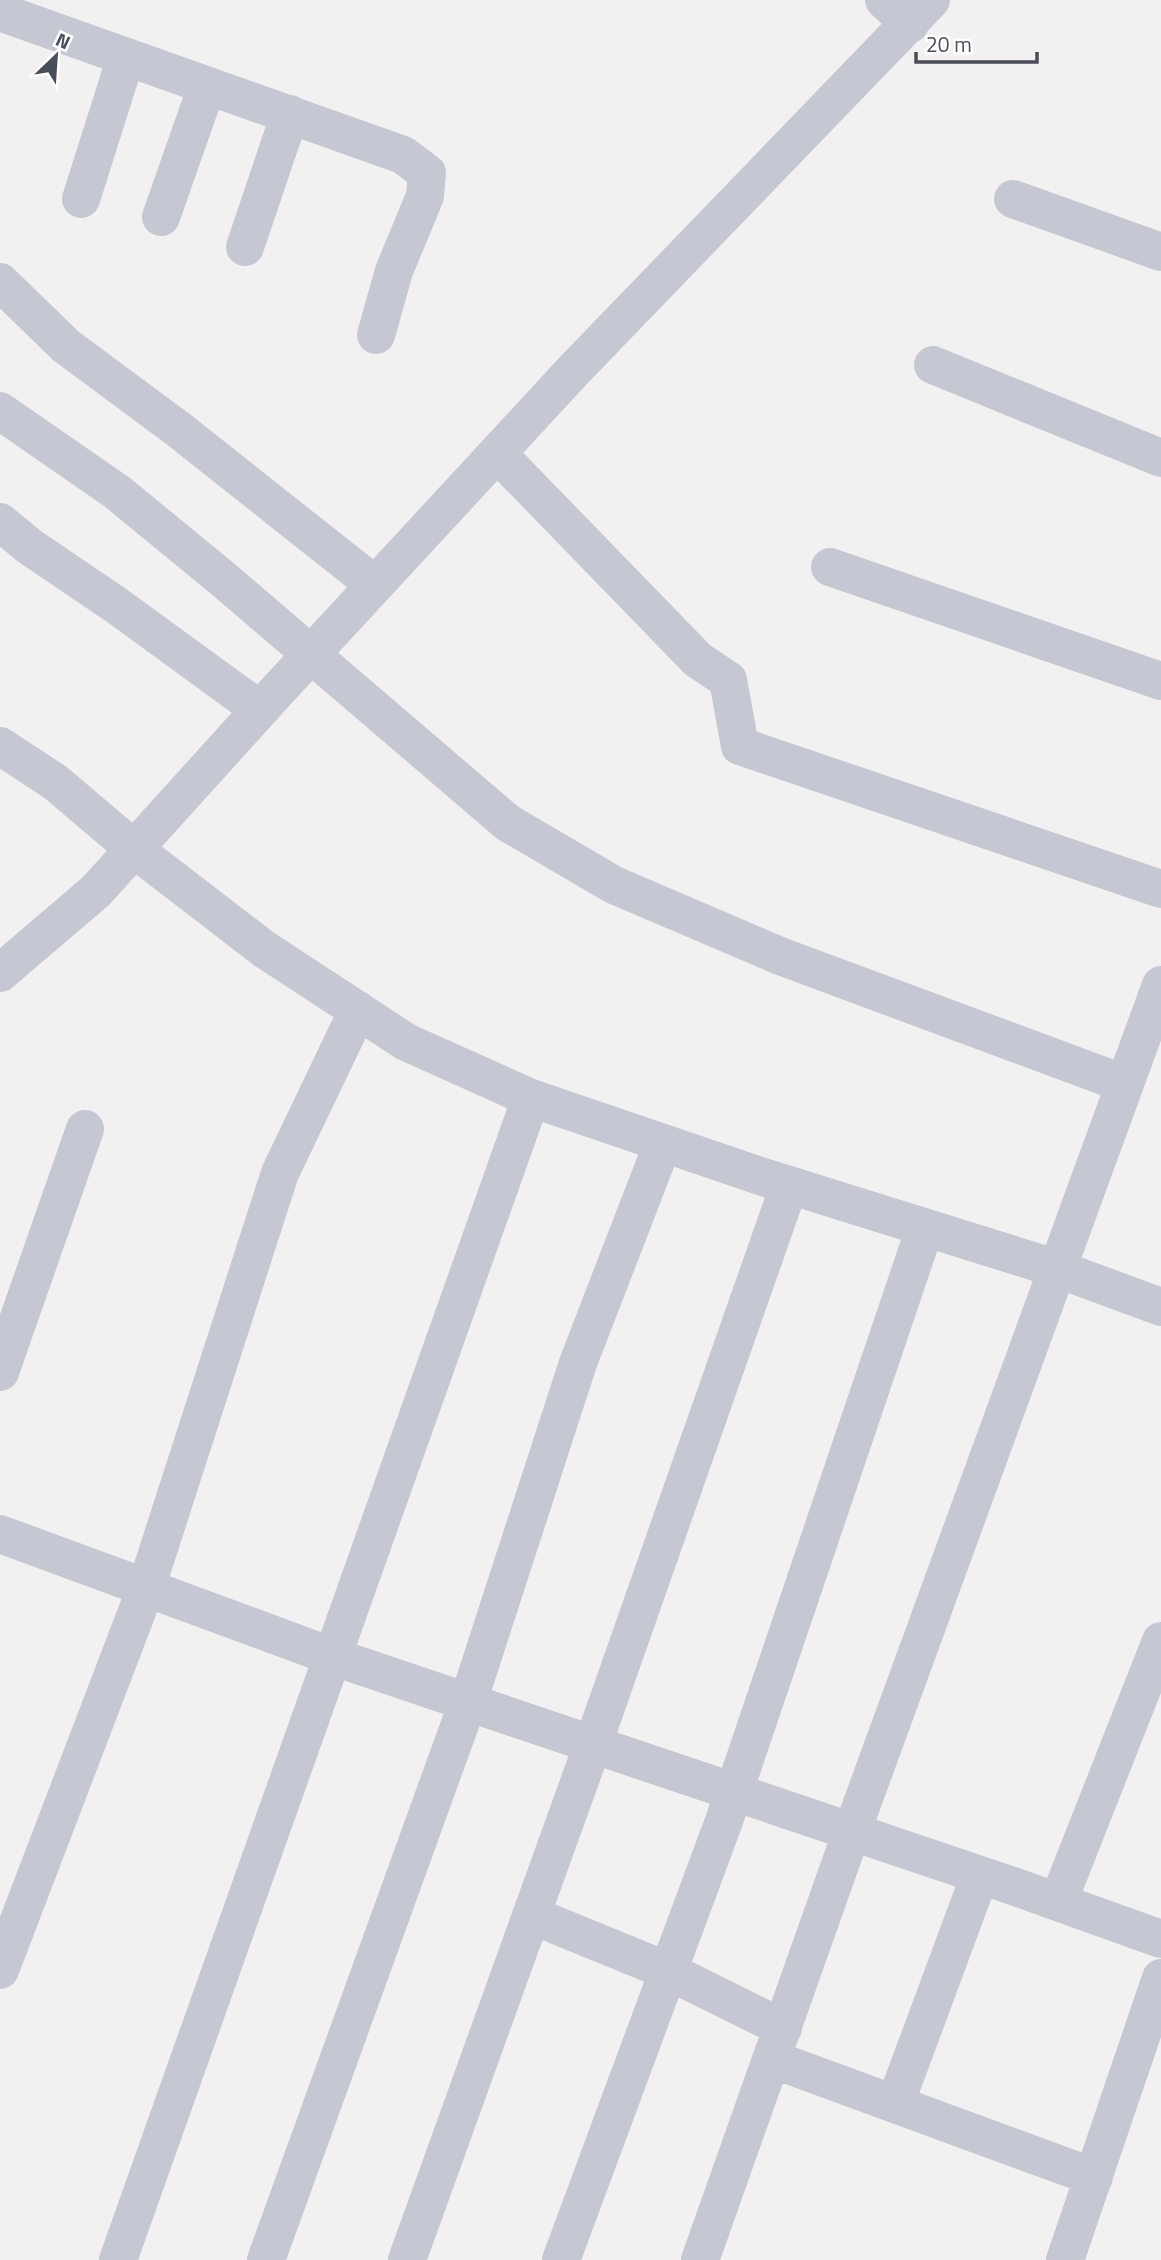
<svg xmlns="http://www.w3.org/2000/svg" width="1161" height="2260" font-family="'Titillium Web',sans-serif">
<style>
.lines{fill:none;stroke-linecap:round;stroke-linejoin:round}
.minor{stroke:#c5c8d2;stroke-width:38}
</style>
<rect width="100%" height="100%" fill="#f2f0f0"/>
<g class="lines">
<path class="minor" d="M884 0 910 24
M0 12 403 155 427 173 425 196 394 271 376 335
M81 199 126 57
M1013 199 1161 252
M161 217 207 86
M245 247 290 114
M0 282 66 346 178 429 375 585
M933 365 1161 458
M0 411 117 492 223 579 508 823 614 885 780 956 1125 1084
M497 453 698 660 728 680 740 746 1161 889
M0 522 29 546 116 605 260 710
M830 567 1161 681
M0 746 55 782 134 849 264 949 406 1042 531 1098 763 1177 1058 1269 1161 1307
M0 973 96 891 277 691 572 372 931 0
M0 1372 85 1129
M0 1534 331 1656 1013 1886 1161 1939
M1058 1902 1161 1641
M531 1915 668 1971 783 2028
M0 1970 146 1588 280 1173 358 1010
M772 2059 1094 2177
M895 2104 980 1875
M118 2260 531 1098
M266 2260 468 1702 578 1363 663 1143
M407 2260 593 1744 789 1186
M561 2260 724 1821 925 1228
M700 2260 852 1831 1161 985
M1065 2260 1161 1978"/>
</g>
<g transform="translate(56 56) rotate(25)" stroke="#ffffff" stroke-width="5" paint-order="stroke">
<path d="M0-5L12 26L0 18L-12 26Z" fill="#4a4e5b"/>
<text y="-10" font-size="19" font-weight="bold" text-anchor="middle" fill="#4a4e5b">N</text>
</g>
<path d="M916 52v10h121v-10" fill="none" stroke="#4a4e5b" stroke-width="3.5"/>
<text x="926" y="52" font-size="21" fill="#4a4e5b" stroke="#ffffff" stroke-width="5" paint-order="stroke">20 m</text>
</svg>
